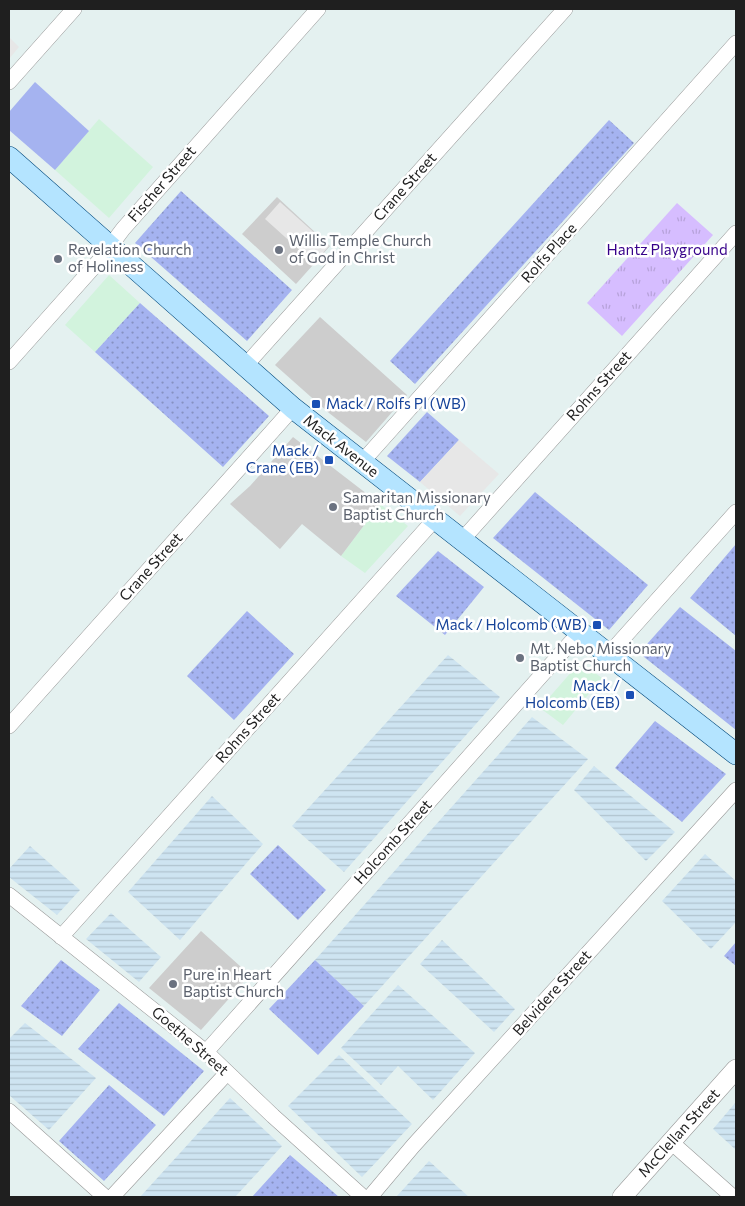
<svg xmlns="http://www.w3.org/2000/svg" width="745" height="1206" font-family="Commissioner,sans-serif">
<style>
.commercial{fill:#d2f3dd}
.religious{fill:#cdcdcd}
.farmland{fill:url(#farmland-rules)}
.grass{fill:url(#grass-dots)}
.park{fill:url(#park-tufts)}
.garden{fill:#a5b3f0}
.parking{fill:#e7e7e7}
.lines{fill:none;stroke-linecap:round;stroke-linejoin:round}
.minor-casing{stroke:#999;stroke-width:16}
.tertiary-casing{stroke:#999;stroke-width:20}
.secondary-casing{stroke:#00487c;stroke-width:22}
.minor{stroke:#fff;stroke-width:15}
.tertiary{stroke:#fff;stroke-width:19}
.secondary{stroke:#b4e4ff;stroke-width:21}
.worship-dot{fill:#6b7280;stroke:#fff;stroke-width:2}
.transit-dot{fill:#1a4fb4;stroke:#fff;stroke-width:2}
.labels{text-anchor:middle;stroke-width:5;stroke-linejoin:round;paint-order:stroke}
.street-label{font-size:15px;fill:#1f1f1f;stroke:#fff}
.worship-label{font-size:15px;fill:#5b616d;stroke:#fff;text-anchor:start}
.park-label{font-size:15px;fill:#36008a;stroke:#fff}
.transit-label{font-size:15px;fill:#164399;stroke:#fff;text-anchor:end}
</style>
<defs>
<pattern id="farmland-rules" width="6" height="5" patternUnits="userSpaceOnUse" patternTransform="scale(1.25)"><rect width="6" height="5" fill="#cee4f1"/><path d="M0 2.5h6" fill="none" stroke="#b0c3ce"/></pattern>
<pattern id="grass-dots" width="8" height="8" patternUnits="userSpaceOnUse" patternTransform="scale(1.25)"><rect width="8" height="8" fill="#a5b3f0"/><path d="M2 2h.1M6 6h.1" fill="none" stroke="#8691c2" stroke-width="1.8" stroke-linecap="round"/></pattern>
<pattern id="park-tufts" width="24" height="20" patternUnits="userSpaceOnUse" patternTransform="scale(1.25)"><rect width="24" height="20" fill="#d6bdff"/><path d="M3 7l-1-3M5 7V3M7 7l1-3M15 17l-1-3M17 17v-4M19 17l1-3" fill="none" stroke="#b7a2da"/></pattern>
</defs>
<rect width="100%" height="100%" fill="#e4f1f0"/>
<path class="commercial" d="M99 119 153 167 109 218 55 170Z
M109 275 140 303 95 352 65 325Z
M380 504 408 526 365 573 341 556Z
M580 662 602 678 563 725 540 708Z"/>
<path class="religious" d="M277 197 330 246 296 284 242 234Z
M320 317 407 395 366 442 329 413 275 365Z
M293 437 380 504 341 556 302 524 280 549 230 504 250 486Z
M201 931 250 975 201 1030 149 988Z"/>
<path class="farmland" d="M448 655 500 697 344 872 292 826Z
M532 717 588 759 364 1006 315 960Z
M594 766 675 832 646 861 574 790Z
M212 796 263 844 180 940 128 892Z
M30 846 80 890 57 915 9 877V869Z
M705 854 736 881V922L711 949 662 901Z
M111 913 161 957 139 982 86 939Z
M442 940 515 1009 494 1032 420 964Z
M398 985 475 1053 433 1100 398 1066 381 1085 341 1048Z
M25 1023 96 1078 49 1130 9 1095V1039Z
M339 1055 412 1124 362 1177 288 1106Z
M230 1098 282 1146 235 1197H140Z
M736 1102V1150L713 1129Z
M429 1161 469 1197H396Z"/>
<path class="grass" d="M609 120 634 143 415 384 390 361Z
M181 191 292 290 247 341 135 243Z
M140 303 269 416 223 467 95 352Z
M427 412 459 440 420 482 387 456Z
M535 492 648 585 609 630 493 538Z
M736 544V636L690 598Z
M438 551 484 587 445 635 396 596Z
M680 607 736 651V730L639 653Z
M247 611 294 654 234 720 187 676Z
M655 721 726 774 682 822 615 768Z
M278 845 326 890 298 920 250 874Z
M736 942V966L724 956Z
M61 960 100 990 62 1036 21 1006Z
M315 960 364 1006 318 1055 269 1009Z
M119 1003 204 1071 164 1116 78 1049Z
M109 1085 156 1125 104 1181 59 1141Z
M290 1155 339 1197H252Z"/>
<path class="park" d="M677 203 713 235 622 336 587 303Z"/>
<path class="garden" d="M35 82 89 131 55 170 9 130V112Z"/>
<path class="parking" d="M9 37 19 47 9 59Z
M280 202 329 246 314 263 265 219Z
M459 440 499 474 460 516 420 482Z"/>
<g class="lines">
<defs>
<path id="minor" d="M9 82 74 9
M9 362 99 261 123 229 318 9
M245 366 565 9
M362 462 736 43
M462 540 736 233
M609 654 736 512
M9 726 293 408
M9 895 206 1052 273 1116 363 1197
M61 937 435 519
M206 1052 580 632
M9 1111 105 1197
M671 1142 733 1197
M112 1197 227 1073
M370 1197 413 1146 736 790"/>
<path id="tertiary" d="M622 1197 736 1069"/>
<path id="secondary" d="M9 157 293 408 736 754"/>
</defs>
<use href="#minor" class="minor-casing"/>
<use href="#tertiary" class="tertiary-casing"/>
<use href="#secondary" class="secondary-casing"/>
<use href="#minor" class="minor"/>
<use href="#tertiary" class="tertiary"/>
<use href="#secondary" class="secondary"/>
</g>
<g class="worship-dot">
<circle cx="279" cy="250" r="5"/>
<circle cx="58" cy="259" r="5"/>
<circle cx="333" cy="507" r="5"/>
<circle cx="520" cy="658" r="5"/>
<circle cx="173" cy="984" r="5"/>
</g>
<g class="transit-dot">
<rect x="311" y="399" width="10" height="10" rx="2.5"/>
<rect x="324" y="455" width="10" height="10" rx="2.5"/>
<rect x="592" y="620" width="10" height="10" rx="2.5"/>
<rect x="625" y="690" width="10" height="10" rx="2.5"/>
</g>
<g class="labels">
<g class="street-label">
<text transform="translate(162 184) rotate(-49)" y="5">Fischer Street</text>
<text transform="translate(405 187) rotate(-48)" y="5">Crane Street</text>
<text transform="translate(549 253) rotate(-48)" y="5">Rolfs Place</text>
<text transform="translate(599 386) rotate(-48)" y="5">Rohns Street</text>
<text transform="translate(341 446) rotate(38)" y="5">Mack Avenue</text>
<text transform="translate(151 567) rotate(-48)" y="5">Crane Street</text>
<text transform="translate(248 728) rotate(-48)" y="5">Rohns Street</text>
<text transform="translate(393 842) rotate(-48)" y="5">Holcomb Street</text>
<text transform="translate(552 993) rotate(-48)" y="5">Belvidere Street</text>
<text transform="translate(190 1041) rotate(41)" y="5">Goethe Street</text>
<text transform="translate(679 1133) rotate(-48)" y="5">McClellan Street</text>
</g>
<g class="worship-label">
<text x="289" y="246">Willis Temple Church<tspan x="289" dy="17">of God in Christ</tspan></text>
<text x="68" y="255">Revelation Church<tspan x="68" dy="17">of Holiness</tspan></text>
<text x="343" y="503">Samaritan Missionary<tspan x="343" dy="17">Baptist Church</tspan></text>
<text x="530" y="654">Mt. Nebo Missionary<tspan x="530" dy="17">Baptist Church</tspan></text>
<text x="183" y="980">Pure in Heart<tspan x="183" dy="17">Baptist Church</tspan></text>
</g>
<g class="park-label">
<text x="667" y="255">Hantz Playground</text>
</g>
<g class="transit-label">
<text x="326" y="409" text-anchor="start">Mack / Rolfs Pl (WB)</text>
<text x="319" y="456">Mack /<tspan x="319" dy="17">Crane (EB)</tspan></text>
<text x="587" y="630">Mack / Holcomb (WB)</text>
<text x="620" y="691">Mack /<tspan x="620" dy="17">Holcomb (EB)</tspan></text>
</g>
</g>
<rect width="745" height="1206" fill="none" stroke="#1f1f1f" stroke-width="20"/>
</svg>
